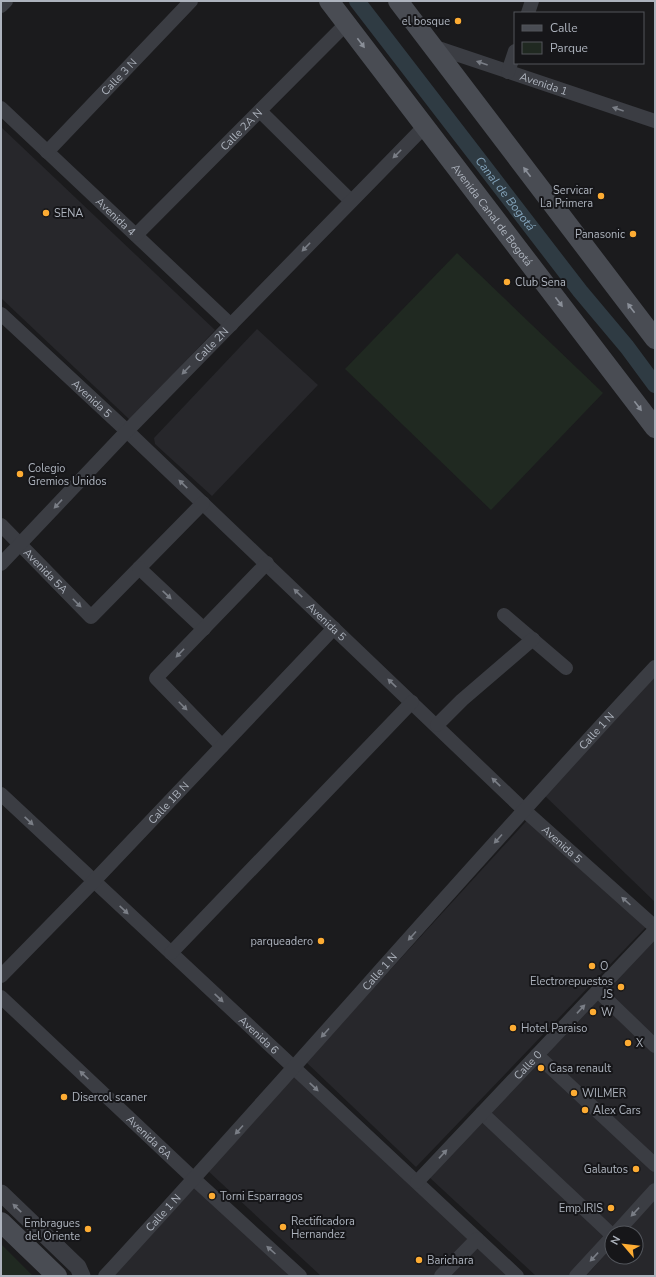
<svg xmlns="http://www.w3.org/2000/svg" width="656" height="1277" font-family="'Nunito Sans',sans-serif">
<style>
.built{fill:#27272b}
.green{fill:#202921}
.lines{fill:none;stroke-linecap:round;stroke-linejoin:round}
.canal{stroke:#2f3b43;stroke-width:16}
.minor{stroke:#3b3d43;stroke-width:14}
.tertiary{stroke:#3b3d43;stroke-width:17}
.secondary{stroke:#494c53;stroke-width:20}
.oneway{fill:#8a8f98}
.oneway2{fill:#7a7e86}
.poi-dot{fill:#fdac33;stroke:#161619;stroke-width:1.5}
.labels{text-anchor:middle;stroke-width:4;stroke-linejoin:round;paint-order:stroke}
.poi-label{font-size:11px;fill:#adb3bd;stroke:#161619;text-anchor:start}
.street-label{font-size:11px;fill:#adb3bd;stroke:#161619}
.water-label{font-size:12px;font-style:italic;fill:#83a3ba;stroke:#161619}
</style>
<rect width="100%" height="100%" fill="#1b1b1d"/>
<path class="built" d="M1 127 215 330 130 420 1 298Z
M257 329 318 385 212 496 155 444 154 438Z
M655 673V902L543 794Z
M531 816 647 926 416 1167 306 1062Z
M655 935V1184L569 1276H536L429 1177Z
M293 1075 470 1239 434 1276H321L206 1169Z
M197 1185 297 1276H109Z
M655 1199V1276H586L612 1247V1257H636V1233H624Z
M478 1246 510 1276H449Z"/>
<path class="green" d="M457 253 603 393 491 510 345 369Z
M1 1244 33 1276H1Z"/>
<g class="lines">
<path class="canal" id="s1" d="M357 1 580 291 627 347 655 385"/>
<g class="minor">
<path d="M1 6 6 1"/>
<path d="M528 13 532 1"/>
<path id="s2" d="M432 46 655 121"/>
<path d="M508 72 515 51"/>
<path id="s3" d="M1 108 231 325"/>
<path d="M260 111 351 201"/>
<path id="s4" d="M47 152 191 1"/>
<path id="s5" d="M136 235 346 24"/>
<path id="s6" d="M1 314 127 431 524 810 655 927"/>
<path id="s7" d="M1 525 91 617 203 503"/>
<path id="s8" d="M1 564 127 431 425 126"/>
<path d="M139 568 204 629"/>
<path d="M504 615 566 668"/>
<path d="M437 725 462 700 533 639"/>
<path d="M222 746 156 678 267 563"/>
<path id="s9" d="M1 794 517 1276"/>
<path d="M171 953 412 702"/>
<path id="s10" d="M1 976 94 881 334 628"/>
<path d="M598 991 655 1046"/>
<path id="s11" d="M1 997 194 1179 300 1276"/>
<path d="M537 1055 655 1165"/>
<path d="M482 1113 612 1235"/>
<path id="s12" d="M417 1182 655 930"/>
<path d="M616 1233 655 1190"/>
<path id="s13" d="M105 1276C290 1075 469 867 655 667"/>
<path d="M441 1276 477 1239"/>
<path d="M576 1276 612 1237"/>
</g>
<path class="tertiary" d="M1 1193 78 1267 82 1276"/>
<g class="secondary">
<path id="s14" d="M329 1 655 428"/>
<path d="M398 1 655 339"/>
<path d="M1 1222 57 1276"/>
</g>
</g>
<defs><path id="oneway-solid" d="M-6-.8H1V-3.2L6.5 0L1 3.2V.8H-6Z"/></defs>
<g class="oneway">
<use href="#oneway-solid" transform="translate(361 43) rotate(53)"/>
<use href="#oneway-solid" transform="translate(527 172) rotate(-127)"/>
<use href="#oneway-solid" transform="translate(559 302) rotate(53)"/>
<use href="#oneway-solid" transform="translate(631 308) rotate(-127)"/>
<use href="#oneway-solid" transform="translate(638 406) rotate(53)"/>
</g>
<g class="oneway2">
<use href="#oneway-solid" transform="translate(482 63) rotate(-161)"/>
<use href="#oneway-solid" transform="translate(618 109) rotate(-161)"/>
<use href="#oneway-solid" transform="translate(397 154) rotate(135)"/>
<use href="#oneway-solid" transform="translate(306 247) rotate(134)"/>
<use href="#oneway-solid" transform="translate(186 370) rotate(134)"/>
<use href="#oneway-solid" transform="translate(183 484) rotate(-136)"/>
<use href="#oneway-solid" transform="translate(58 504) rotate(133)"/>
<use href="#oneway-solid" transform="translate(298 593) rotate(-136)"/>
<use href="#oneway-solid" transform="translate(167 595) rotate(43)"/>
<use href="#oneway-solid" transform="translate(77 603) rotate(45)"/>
<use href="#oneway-solid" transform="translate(180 653) rotate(134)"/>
<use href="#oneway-solid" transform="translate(392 683) rotate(-136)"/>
<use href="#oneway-solid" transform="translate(183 706) rotate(45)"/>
<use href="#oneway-solid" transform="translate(496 782) rotate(-136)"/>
<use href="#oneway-solid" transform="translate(29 821) rotate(43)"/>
<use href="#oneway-solid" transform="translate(498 839) rotate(132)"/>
<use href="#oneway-solid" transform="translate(626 901) rotate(-138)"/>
<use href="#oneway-solid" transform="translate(124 910) rotate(43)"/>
<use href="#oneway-solid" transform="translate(412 936) rotate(132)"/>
<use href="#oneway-solid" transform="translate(219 998) rotate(43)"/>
<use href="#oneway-solid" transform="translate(581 1009) rotate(-47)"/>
<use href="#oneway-solid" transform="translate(325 1033) rotate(132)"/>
<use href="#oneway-solid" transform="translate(84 1075) rotate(-137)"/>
<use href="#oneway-solid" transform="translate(314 1087) rotate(43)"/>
<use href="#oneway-solid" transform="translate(239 1130) rotate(132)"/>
<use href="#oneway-solid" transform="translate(443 1154) rotate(-47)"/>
<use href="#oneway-solid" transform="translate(17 1208) rotate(-136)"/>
<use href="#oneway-solid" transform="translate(635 1212) rotate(133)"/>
<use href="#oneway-solid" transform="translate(271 1250) rotate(-138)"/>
<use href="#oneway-solid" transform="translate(594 1257) rotate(133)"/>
</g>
<g class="poi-dot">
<circle cx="458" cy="21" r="4"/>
<circle cx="601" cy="196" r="4"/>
<circle cx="46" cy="213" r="4"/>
<circle cx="633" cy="234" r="4"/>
<circle cx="507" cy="282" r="4"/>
<circle cx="20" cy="474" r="4"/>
<circle cx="321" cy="941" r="4"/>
<circle cx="592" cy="966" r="4"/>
<circle cx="621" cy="987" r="4"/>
<circle cx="593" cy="1012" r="4"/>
<circle cx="513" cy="1028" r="4"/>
<circle cx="628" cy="1043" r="4"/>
<circle cx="541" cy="1068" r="4"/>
<circle cx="574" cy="1093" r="4"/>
<circle cx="64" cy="1097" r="4"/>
<circle cx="585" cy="1110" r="4"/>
<circle cx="636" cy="1169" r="4"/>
<circle cx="212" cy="1196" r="4"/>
<circle cx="611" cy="1208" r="4"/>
<circle cx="283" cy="1227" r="4"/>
<circle cx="88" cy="1229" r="4"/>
<circle cx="419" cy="1260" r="4"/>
</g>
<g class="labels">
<g class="poi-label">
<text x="450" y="25" text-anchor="end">el bosque</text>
<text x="593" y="194" text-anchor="end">Servicar<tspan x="593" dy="13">La Primera</tspan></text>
<text x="54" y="217">SENA</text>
<text x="625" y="238" text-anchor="end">Panasonic</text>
<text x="515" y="286">Club Sena</text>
<text x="28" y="472">Colegio<tspan x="28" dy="13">Gremios Unidos</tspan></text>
<text x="313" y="945" text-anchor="end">parqueadero</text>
<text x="600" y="970">O</text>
<text x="613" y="985" text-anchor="end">Electrorepuestos<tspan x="613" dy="13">JS</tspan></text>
<text x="601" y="1016">W</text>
<text x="521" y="1032">Hotel Paraiso</text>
<text x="636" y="1047">X</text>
<text x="549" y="1072">Casa renault</text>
<text x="582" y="1097">WILMER</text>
<text x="72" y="1101">Disercol scaner</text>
<text x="593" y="1114">Alex Cars</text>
<text x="628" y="1173" text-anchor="end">Galautos</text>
<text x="220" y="1200">Torni Esparragos</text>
<text x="603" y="1212" text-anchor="end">Emp.IRIS</text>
<text x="291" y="1225">Rectificadora<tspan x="291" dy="13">Hernandez</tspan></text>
<text x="80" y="1227" text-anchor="end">Embragues<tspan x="80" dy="13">del Oriente</tspan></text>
<text x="427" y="1264">Barichara</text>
</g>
<g class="street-label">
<text dy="4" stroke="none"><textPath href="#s4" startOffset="104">Calle 3 N</textPath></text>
<text dy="4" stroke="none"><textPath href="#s2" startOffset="118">Avenida 1</textPath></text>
<text dy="4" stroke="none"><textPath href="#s5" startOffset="149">Calle 2A N</textPath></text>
<text dy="4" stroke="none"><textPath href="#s14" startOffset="269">Avenida Canal de Bogotá</textPath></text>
<text dy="4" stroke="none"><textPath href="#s3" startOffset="158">Avenida 4</textPath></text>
<text dy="4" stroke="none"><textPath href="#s8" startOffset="304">Calle 2N</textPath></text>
<text dy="4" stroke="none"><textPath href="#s6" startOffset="124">Avenida 5</textPath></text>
<text dy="4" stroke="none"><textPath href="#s7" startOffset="64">Avenida 5A</textPath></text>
<text dy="4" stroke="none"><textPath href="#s6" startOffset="448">Avenida 5</textPath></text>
<text dy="4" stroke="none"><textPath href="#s13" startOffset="734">Calle 1 N</textPath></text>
<text dy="4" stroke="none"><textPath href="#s10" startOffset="241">Calle 1B N</textPath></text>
<text dy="4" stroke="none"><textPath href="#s6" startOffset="772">Avenida 5</textPath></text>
<text dy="4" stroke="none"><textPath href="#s13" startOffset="410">Calle 1 N</textPath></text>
<text dy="4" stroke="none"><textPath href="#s9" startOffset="353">Avenida 6</textPath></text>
<text dy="4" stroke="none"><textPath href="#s12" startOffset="161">Calle 0</textPath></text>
<text dy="4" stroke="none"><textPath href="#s11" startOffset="204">Avenida 6A</textPath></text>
<text dy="4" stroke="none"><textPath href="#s13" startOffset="86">Calle 1 N</textPath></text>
</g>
<g class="water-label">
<text dy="4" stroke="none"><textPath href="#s1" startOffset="243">Canal de Bogotá</textPath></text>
</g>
</g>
<rect width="656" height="1277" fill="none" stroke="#adb3bd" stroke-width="4"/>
<rect x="514" y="12" width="130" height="52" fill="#161619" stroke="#52555b"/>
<rect x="522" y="25" width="20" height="6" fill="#494c53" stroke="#52555b"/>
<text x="550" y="32" font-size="12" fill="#adb3bd">Calle</text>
<rect x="522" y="42" width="20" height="12" fill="#202921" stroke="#52555b"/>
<text x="550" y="52" font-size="12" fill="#adb3bd">Parque</text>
<g transform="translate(624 1245) rotate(298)"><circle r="19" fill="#161619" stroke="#52555b"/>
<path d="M0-3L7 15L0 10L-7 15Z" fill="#fdac33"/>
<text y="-6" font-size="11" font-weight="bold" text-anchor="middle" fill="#adb3bd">N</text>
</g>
</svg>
